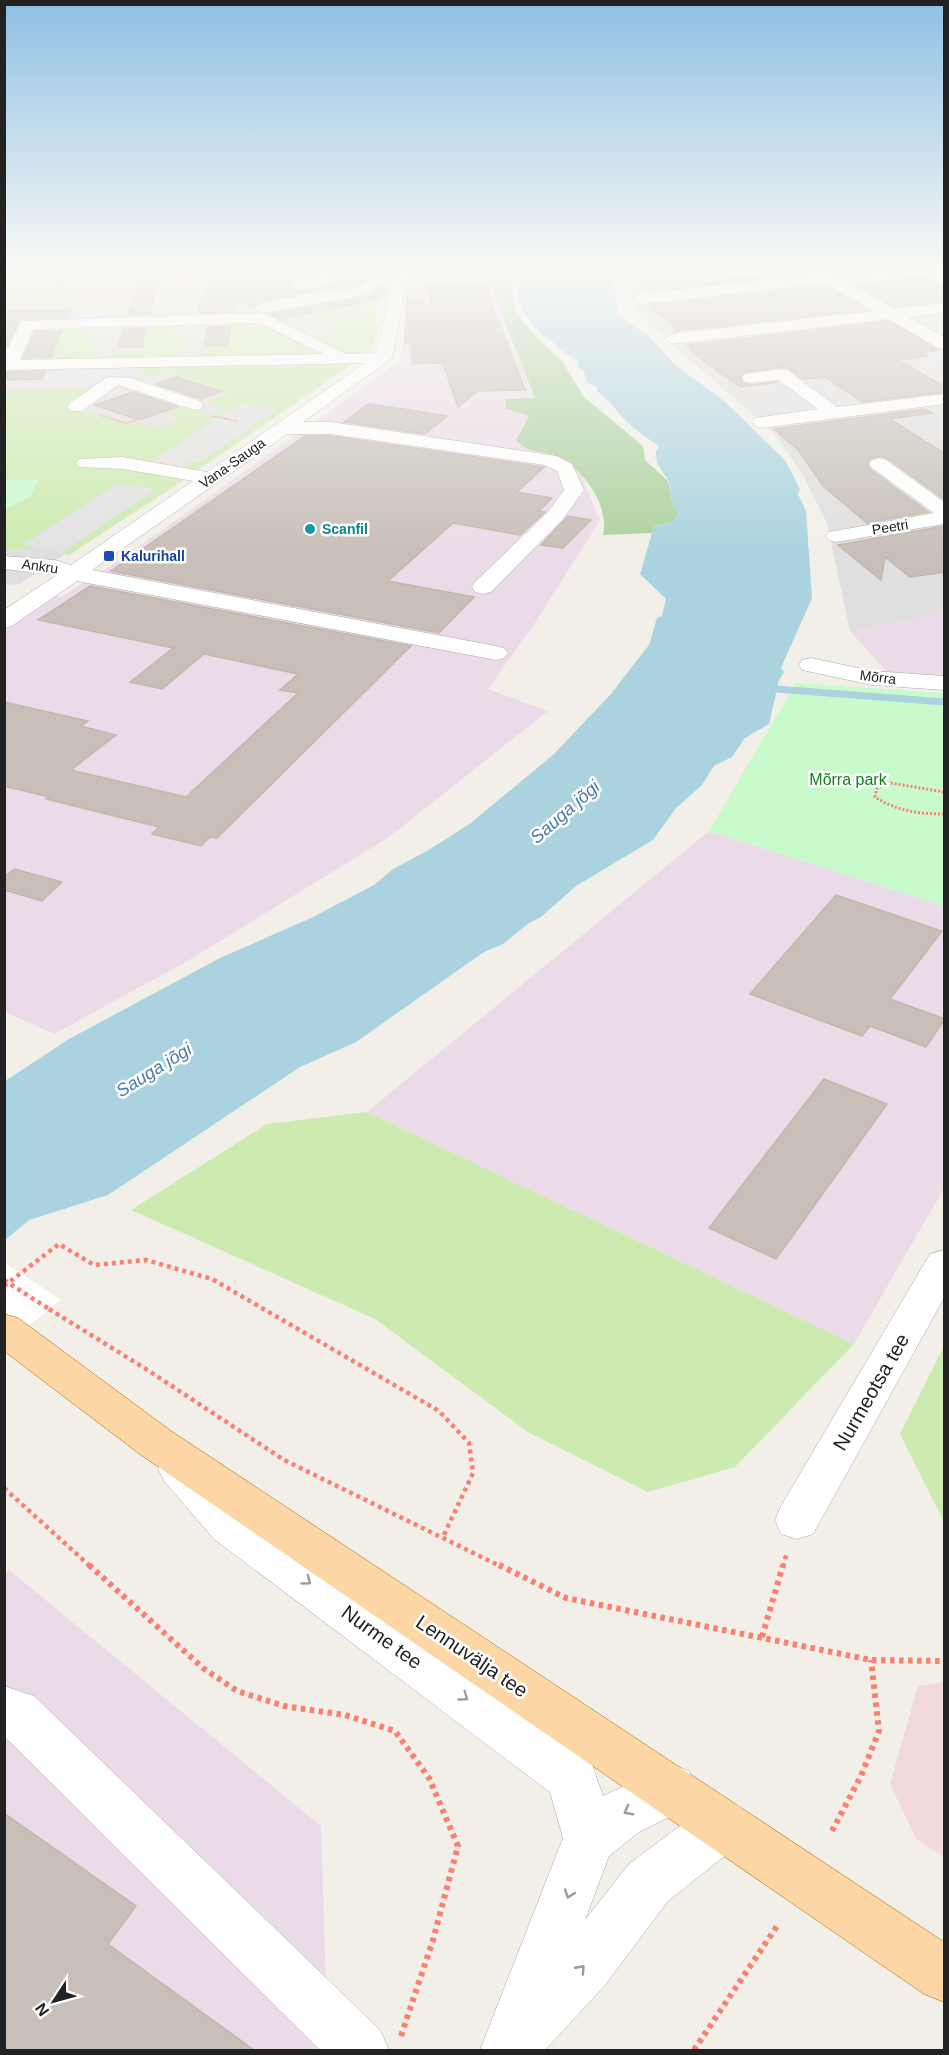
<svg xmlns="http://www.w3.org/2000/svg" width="949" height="2055" font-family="Helvetica,sans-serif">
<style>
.residential{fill:#e0dfdf}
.commercial{fill:#f2dad9}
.industrial{fill:#ebdbe8}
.grass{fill:#cdebb0}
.forest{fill:#add19e}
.park{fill:#c8facc}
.parking{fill:#e2e2e2}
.water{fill:#aad3df}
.pier{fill:#fff}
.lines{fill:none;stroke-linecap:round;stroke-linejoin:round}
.stream{stroke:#aad3df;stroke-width:7}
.building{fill:#c7bfb8;stroke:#c4b6ab;stroke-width:1.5}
.minor-casing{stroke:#a9a9a9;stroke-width:1}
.major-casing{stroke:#a06b00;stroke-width:1}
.path-far3{stroke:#fa8072;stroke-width:1.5;stroke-dasharray:1.5 1.5;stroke-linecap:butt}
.path-far2{stroke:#fa8072;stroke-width:3;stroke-dasharray:2 2;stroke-linecap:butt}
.path-far1{stroke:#fa8072;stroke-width:4.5;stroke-dasharray:4 4;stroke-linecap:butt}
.path{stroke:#fa8072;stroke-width:6;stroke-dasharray:4.5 4.5;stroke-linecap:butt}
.minor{fill:#fff;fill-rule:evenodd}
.major{fill:#fcd6a4;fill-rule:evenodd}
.path-bridge{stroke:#fa8072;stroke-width:4.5;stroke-dasharray:4 4;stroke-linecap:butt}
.oneway{stroke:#9c9c9c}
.culture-dot{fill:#0f9aa8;stroke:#fff;stroke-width:2}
.transit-dot{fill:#1a4fb4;stroke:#fff;stroke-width:2}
.labels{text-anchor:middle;stroke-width:5;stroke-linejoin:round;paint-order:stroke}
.far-street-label{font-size:14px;fill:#222;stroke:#fff}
.far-culture-label{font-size:14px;font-weight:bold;fill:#0d838f;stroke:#fff;text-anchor:start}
.far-transit-label{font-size:14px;font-weight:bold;fill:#164399;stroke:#fff;text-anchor:start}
.park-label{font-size:16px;fill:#0c8416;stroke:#fff}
.water-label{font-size:18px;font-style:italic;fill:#4a7aab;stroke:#fff}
.near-street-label{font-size:20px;fill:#222;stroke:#fff}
</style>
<rect width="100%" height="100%" fill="#f2efe9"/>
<path class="residential" d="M4 267H383V268L356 361 20 584 5 585Z
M637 267H944V614L850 631 827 523 804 477 774 433 642 318 627 289Z"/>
<path class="commercial" d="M944 1682V1857L916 1839 890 1784 918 1686Z"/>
<path class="industrial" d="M437 267H515L503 298 546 392 600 520 535 623 488 689 548 711 389 837 191 959 54 1034 5 1012 4 631 54 595 61 597 120 560 400 361 411 270Z
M944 614V678L890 675 850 631Z
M709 831 944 906V1188L854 1344 367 1112Z
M9 1570 321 1826 328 2050H5L4 1574Z"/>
<path class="grass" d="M8 267H193L179 268 172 280 82 282 79 290H69L6 269Z
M199 267H210L200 299 221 300 204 309 157 308 156 310 127 311 126 317 146 316 144 319 99 320 100 317H111L113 311H102V309L55 310 51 320 31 322V316H24L33 309 36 299 24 298 20 295H5L4 274 10 273 79 294 82 304 191 301Z
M376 283H380L376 322 380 326 370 351C352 364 316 342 298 333L313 336 336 331 303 315 284 319 287 321 282 323 267 317 270 309H277L288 314 321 307 330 311 360 304 347 297Z
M234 320H258L332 354 197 357 199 348 229 346Z
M185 321V326H181L179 331H168L167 335 187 337 186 341 179 343V350L184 353 180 358 109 359V356L114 354 117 349H142L153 322Z
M65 324 92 325 87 342 98 344 93 359 21 362 16 359 21 349 28 348V351H55Z
M357 361 195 472 180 469 191 461 199 463 277 409 241 404 218 417 210 414 222 409 206 401 230 392 169 373 156 377 152 375 139 377 135 374 142 367 253 363 258 365Z
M96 384H105L74 407 129 425 137 422 156 428 182 418 166 412C189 403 194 409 214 420L147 464 187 478 69 555 50 552 63 553 156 489 117 483 23 544 33 547 29 549H5L4 390 92 388Z
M367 1112 854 1344 735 1467 648 1492 528 1432 375 1319 131 1210 267 1124Z
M944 1346V1522L900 1434Z"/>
<path class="forest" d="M440 267H517L511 291 516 314 543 344 562 361 584 397 643 446 645 460 668 481 673 505 679 512 673 522 654 526 652 533 603 535C610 503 580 464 550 454 532 449 531 454 516 440L529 416 506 409V399L535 398 495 296 491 278 447 279Z"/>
<path class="park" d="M4 480H39L30 497 7 509 5 508Z
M796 683 944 693V906L709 831Z"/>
<path class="parking" d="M242 404 276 410 199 462 191 461 179 469 150 464Z
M118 484 154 490 63 552 25 544Z"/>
<path class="water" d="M526 267H619L613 280 617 303V312L619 317 648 335 674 364 724 401 785 460 800 489 798 494 806 511 812 598 781 668 784 672 779 680 769 724 745 738 732 757 714 766 702 785 676 808 653 840 576 886 541 917 529 923 503 944 484 952 356 1042 300 1067 108 1195 29 1220 5 1240V1081L69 1039 220 958 311 918 374 885 393 869 427 851 471 823 554 754 610 695 649 645 657 618 662 616 666 599 640 574 654 526 673 522 679 512 673 506 669 482 657 463 656 451 659 446C644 436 630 426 618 412 611 404 607 398 598 392L597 387 587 382 584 372 578 366V361L558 348 557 345C527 325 507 303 526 267Z"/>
<path class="pier" d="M5 1263 61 1300 5 1345Z"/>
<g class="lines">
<path class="stream" d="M776 689 944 702"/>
</g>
<path class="building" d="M214 267H298L310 276 295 280 291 283 294 290 300 291 325 288 339 281V277L323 267H340L365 278 357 285 348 289H323L262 301 252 307 237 300 234 312 198 313Z
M639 267H715L733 278 791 272 795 275 649 291 645 288Z
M870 267 906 268 836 274 831 271Z
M141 276 158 280 150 314 128 315Z
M922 278 945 288V301L894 307 856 285Z
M381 285 388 288 386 297 279 319 269 314 370 296Z
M485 285 525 390 478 391 458 407 443 363 412 364V344H405L407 296 433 307 425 287Z
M825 285 868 310 676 331 669 321 646 306Z
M69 310 66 317 21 319 4 350V312Z
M889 321 939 350 920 353 926 356 898 360 945 387V392L862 402 825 377 803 379 788 368 781 367 745 372 740 378 743 383 751 385 778 382 740 387 695 355 687 345Z
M231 326 227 346H204L208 327Z
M146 328 142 347H118L124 329Z
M35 331H61L51 357 23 358Z
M45 371 42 379 4 380V372Z
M176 377 221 391 201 399 156 384Z
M133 392 177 407 139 420 95 405Z
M368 404 404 409 447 416 425 434 344 422Z
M925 409 932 413 890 419 945 454V500L887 458 880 456 871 458 867 464 871 470 928 512 867 523 823 486 798 450 774 429Z
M305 436H331L544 467 517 492 552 498 539 511 545 512 520 535 453 523 388 581 474 597 439 633 111 571Z
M568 516 591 520 563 548 541 545Z
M945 526V572L910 577 885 557 881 580 838 545Z
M90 586 411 646 217 838 210 837 201 846 152 834 159 827 46 799 49 797 4 786V702L88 721 81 726 116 735 72 769 75 771 186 797 298 693 280 690 298 674 204 654 162 689 130 682 173 648 38 620Z
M14 869 62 882 42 901 4 890V877Z
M836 895 942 931 890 999 945 1019 926 1047 870 1026 862 1036 750 994Z
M824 1079 887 1104 776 1259 709 1228Z
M4 1813 136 1906 108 1944 254 2050H4Z"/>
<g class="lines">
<defs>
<path id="minor" d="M300 267H319L338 279C331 286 306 291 296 288L293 285 296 282 316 277Z
M395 267H409L392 358 303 422H331L557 456 572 464 584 490 563 519 491 592 483 594 475 592 472 587 475 582 549 511 564 490 557 471 545 465 331 434H287L92 570 496 646 504 648 508 653 504 658 496 660 77 581 12 626 4 628V610L57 575 4 569V556L55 560 71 565 193 481 123 469 79 467 76 463 79 459 123 457 207 472 365 363 4 370V356L21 321 262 313 346 354 377 353ZM259 323 324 354 20 360 33 329Z
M803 267H819L835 276 927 269 929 272 927 275 922 276 849 284 894 309 944 303V313L908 317 944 337V349L938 348 889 319 672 344 664 339 672 334 875 311 825 283 641 304 633 299 641 294 812 275 805 271Z
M377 273 384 277 370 294 262 313 254 308 262 303 323 291C333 294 354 292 362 285 368 280 369 274 377 273Z
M781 369 787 370 837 407 944 394V404L762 428 755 426 753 422 755 418 818 409 778 380 751 383 745 382 742 378 745 374Z
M112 377 131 378 200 401 203 405 200 409 194 410 118 385 82 411H70L67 407 70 403 106 378Z
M879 458 886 460 944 502V524L836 542 829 540 825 536 829 532 934 513 872 468 869 464 872 460Z
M811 658 872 671 944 676V690L872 685 802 670 799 665 802 660Z
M944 1250V1298L813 1534 797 1539 781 1534 775 1520 781 1506 930 1254Z
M180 1451 195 1456 246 1511 590 1759 603 1796 671 1764 689 1771 697 1789 689 1807 639 1832 609 1856 585 1920 629 1864 705 1807 723 1799 741 1807 749 1825 741 1843 667 1902 606 1984 545 2050H480L563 1838 550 1792 214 1539 165 1482 158 1469 165 1456Z
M4 1686 34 1696 380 2030 389 2050H320L4 1736Z"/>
<path id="major" d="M4 1314 18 1318 171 1431 944 1942V2002L924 1994 141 1455 4 1351Z"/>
</defs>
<use href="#minor" class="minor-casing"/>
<use href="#major" class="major-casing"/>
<path class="path-far3" d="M4 270 78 291 183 290
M190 299 186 297 183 276 192 267
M100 415 126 423 137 420
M212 416 237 421"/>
<path class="path-far2" d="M944 792 891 783 877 788 875 797C897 811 919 814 944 814"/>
<path class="path-far1" d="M4 1286 59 1244 94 1265 146 1260 212 1279 439 1411 469 1443 473 1473 443 1537
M49 1309 146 1369 284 1460 502 1567
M4 1488 91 1567
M783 1567 787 1552"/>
<path class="path" d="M89 1565 203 1668 237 1691 284 1706 345 1715 395 1731 429 1778 458 1846 433 1940 400 2039
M499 1565 566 1598 871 1660 944 1661
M762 1637 783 1565
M832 1831 861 1776 879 1731 871 1660
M694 2050 779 1923"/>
<use href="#minor" class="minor"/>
<use href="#major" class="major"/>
<path class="path-bridge" d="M4 1280 49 1309"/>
</g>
<defs><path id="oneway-chevron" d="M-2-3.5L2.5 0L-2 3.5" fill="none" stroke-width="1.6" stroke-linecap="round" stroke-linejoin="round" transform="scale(1.5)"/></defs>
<g class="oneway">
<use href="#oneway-chevron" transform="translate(307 1581) rotate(36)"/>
<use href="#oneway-chevron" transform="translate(464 1697) rotate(36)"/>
<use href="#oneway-chevron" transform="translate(628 1811) rotate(152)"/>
<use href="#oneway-chevron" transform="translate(569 1894) rotate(110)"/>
<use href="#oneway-chevron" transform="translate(581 1969) rotate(-48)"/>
</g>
<linearGradient id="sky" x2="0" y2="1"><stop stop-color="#8fc0e4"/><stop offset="0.48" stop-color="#f9f8f5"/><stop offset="1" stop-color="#f9f8f5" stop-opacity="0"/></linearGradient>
<rect width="949" height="555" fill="url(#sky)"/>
<circle class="culture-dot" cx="310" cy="529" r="6"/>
<rect class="transit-dot" x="103" y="550" width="12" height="12" rx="3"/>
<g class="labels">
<g class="far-street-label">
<text transform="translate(232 463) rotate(-35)" y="5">Vana-Sauga</text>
<text transform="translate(890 527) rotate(-9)" y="5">Peetri</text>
<text transform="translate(40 566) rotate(8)" y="5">Ankru</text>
<text transform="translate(878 677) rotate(7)" y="5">Mõrra</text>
</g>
<g class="far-culture-label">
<text x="322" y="534">Scanfil</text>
</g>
<g class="far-transit-label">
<text x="121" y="561">Kalurihall</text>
</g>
<g class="park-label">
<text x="848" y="785">Mõrra park</text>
</g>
<g class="water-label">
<text transform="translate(565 812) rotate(-41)" y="6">Sauga jõgi</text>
<text transform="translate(154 1070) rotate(-32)" y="6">Sauga jõgi</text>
</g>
<g class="near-street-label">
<text transform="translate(871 1392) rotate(-60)" y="7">Nurmeotsa tee</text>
<text transform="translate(382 1637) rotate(36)" y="7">Nurme tee</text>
<text transform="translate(472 1656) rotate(34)" y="7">Lennuvälja tee</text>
</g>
</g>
<rect width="949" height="2055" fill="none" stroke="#222222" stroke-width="12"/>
<g transform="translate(54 2001) rotate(234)" stroke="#ffffff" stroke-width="4.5" paint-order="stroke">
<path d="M0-4.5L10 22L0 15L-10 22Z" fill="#222222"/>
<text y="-9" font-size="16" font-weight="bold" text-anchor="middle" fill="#222222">N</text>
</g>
</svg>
